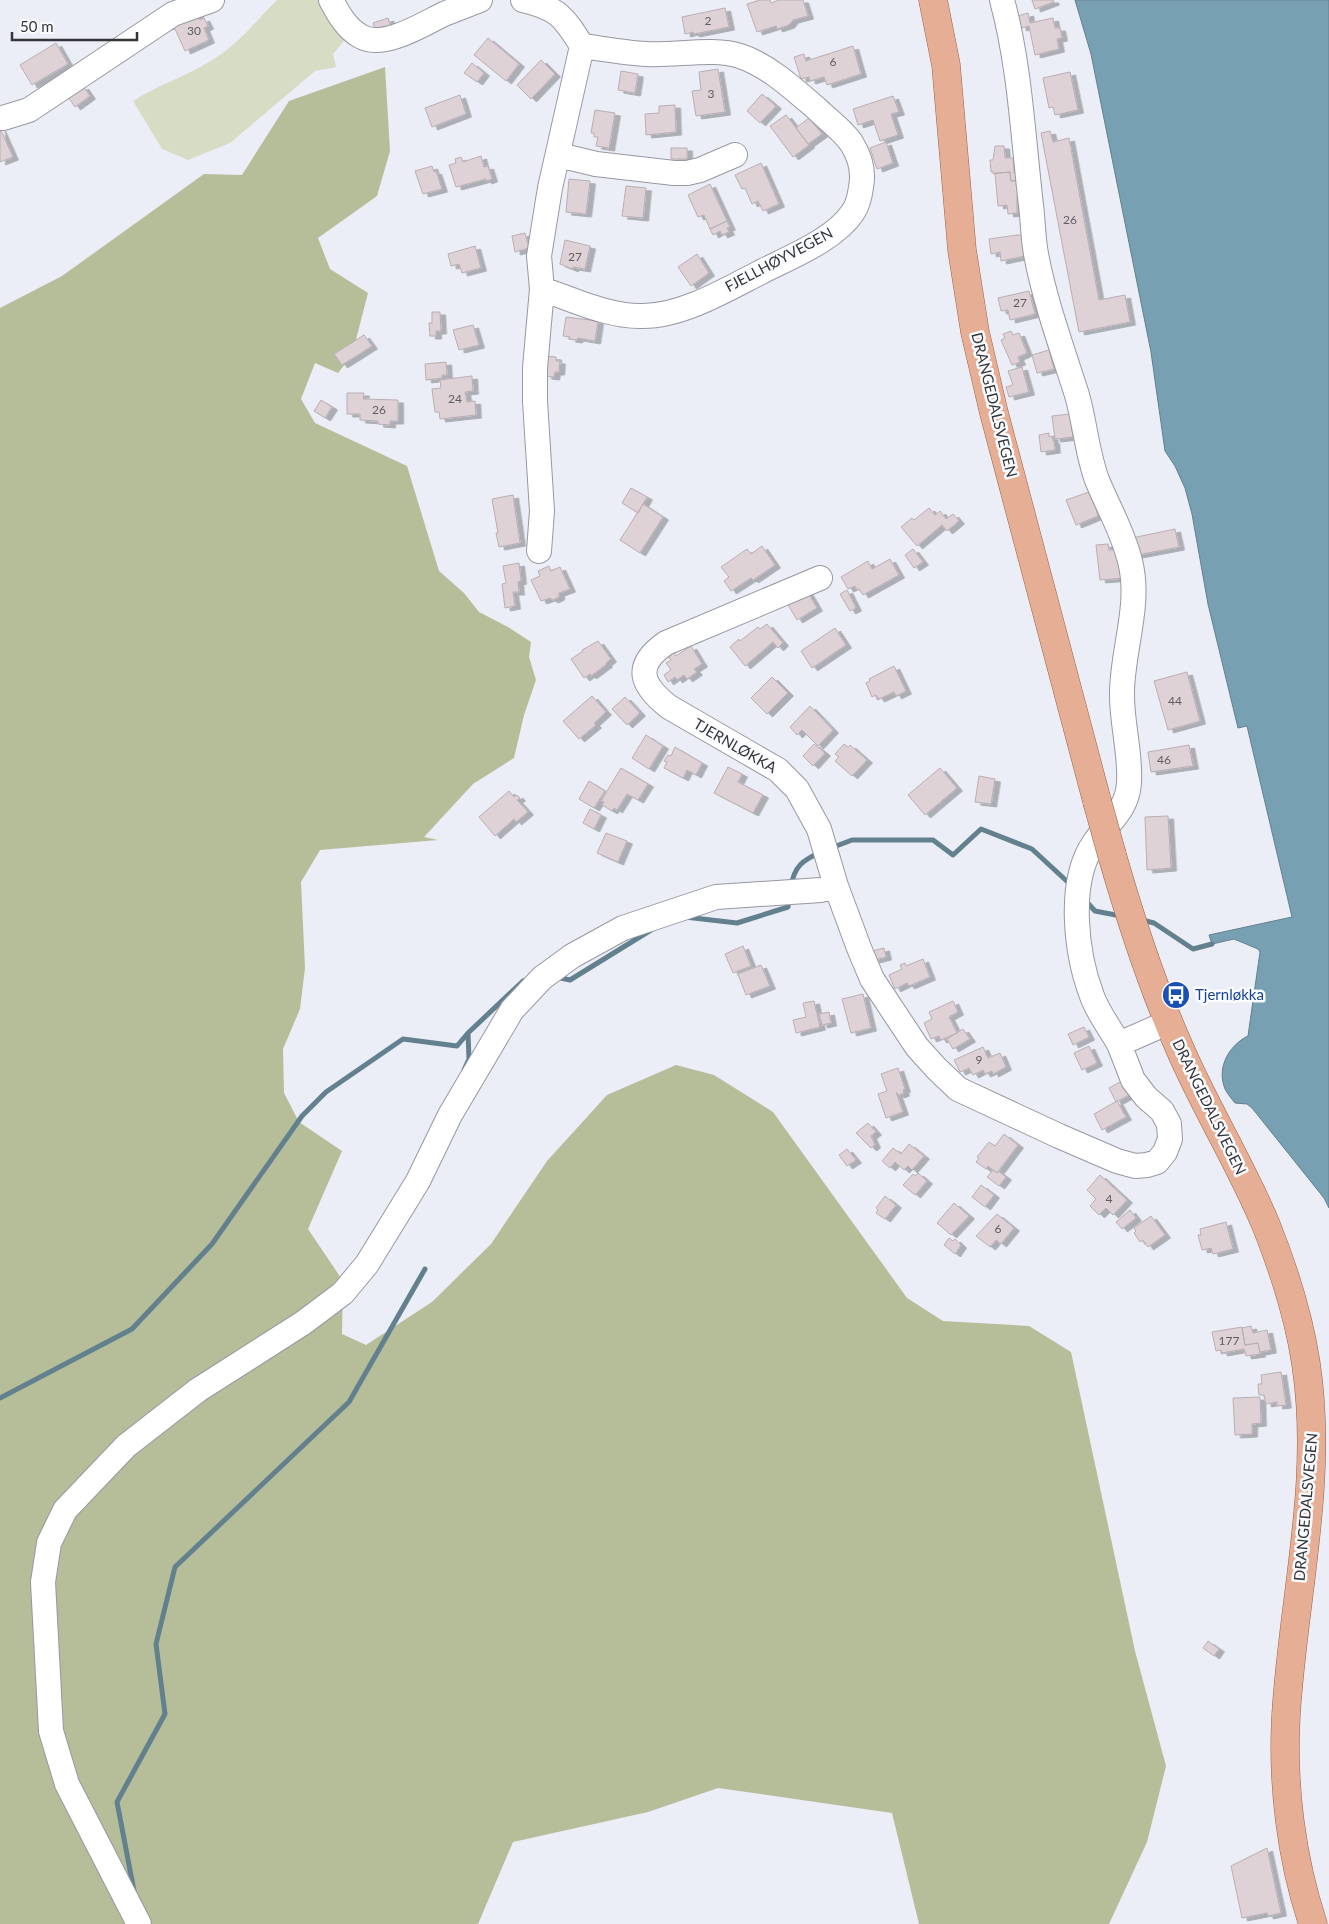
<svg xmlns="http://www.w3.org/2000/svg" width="1329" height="1924" font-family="Lato,sans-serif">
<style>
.green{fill:#d7ddc5}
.forest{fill:#b6be99}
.water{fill:#77a0b2;stroke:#63808e}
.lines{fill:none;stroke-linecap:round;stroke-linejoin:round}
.stream{stroke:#63808e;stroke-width:5}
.building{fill:#ded2d6;stroke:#baaeb2;filter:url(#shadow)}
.minor-casing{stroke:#9698a2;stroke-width:26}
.major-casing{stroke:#9d6147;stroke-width:29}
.minor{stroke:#fff;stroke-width:24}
.major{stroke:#e6af95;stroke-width:28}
.major-bridge-casing{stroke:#9d6147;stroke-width:29;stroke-linecap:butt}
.major-bridge{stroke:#e6af95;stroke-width:28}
.labels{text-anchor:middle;stroke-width:5;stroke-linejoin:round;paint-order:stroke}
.number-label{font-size:12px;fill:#5e5c60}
.street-label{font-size:15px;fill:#343539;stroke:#fafbff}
.transit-label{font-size:15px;fill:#164399;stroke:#fafbff;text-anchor:start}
</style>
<defs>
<filter id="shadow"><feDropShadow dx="5.5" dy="3" stdDeviation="0" flood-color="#0004"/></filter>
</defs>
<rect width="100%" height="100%" fill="#ebedf7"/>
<path class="green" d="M277 0H326L348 36 333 54 336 67 315 71 230 143 188 160 162 149 133 101C158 85 184 77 209 62 235 48 256 21 277 0Z"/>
<path class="forest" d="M385 67 390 151 377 196 318 238 330 269 368 293 352 355 338 373 315 363 301 399 315 423 407 466 439 571 464 593 479 612 508 627 531 642 529 657 536 680 524 715 514 758 473 784 424 837 438 840 320 850 301 882 305 968 300 1009 283 1049 284 1093 299 1122 342 1151 308 1229 343 1281 342 1334 366 1345 432 1302 491 1244 547 1161 607 1095 676 1065 714 1075 773 1112 907 1298 943 1321 1029 1326 1071 1352 1135 1651 1166 1766 1147 1842 1109 1924H919L892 1813 718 1788 648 1812 513 1842 478 1924H0V308L62 276 204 174 242 175 289 101Z"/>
<path class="water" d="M1075 0H1329V1208L1324 1198 1252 1108 1247 1104 1235 1103C1231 1098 1225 1091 1224 1086 1217 1065 1231 1044 1248 1036L1260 952 1258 949 1234 939 1212 944 1209 935 1292 917 1247 726 1238 728 1208 604 1192 514 1185 488 1175 466 1165 451 1151 352 1091 54Z"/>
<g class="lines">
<path class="stream" d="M831 848 852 840H933L953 855 981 829 1032 849 1071 885
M791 887C794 866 803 860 821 852
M1085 900 1095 911 1121 916
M685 917 737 923 788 907 789 898
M1142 920 1154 923 1193 949 1212 944
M556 977 570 980 651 930
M464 1070 469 1059 468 1033
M0 1398 132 1329 212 1244 302 1116 326 1092 403 1039 457 1046 468 1033 523 981
M134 1891 117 1802 165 1714 156 1644 175 1567 349 1402 425 1269"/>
</g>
<path class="building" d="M760 0H770L771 3 779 0H803L808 16 793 20 789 25 777 29 776 26 757 32 747 4Z
M1032 0H1053L1054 2 1035 9Z
M725 8 729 27 694 34 693 32 685 34 682 17Z
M196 9 200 20 204 18 208 26 204 28 209 40 185 51 175 29 172 30 169 23Z
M1028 13 1030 23 1053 18 1055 28H1060L1062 38 1057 39 1059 49 1035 55 1029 26 1021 28 1018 16Z
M388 18 391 26 376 31 373 23Z
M488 38 519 64 506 81 474 55Z
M56 43 68 64 32 85 20 65Z
M853 46 861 74 827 85 824 77 810 81 809 77 801 79 794 57 804 54 806 61Z
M541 60 555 74 531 99 517 85Z
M472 63 484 73 477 82 464 73Z
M718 69 725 112 696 116 692 91 701 90 699 72Z
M621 71 638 74 635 93 618 90Z
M1070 72 1078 110 1055 115 1053 107 1049 108 1043 78Z
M83 86 90 96 75 107 68 97Z
M762 94 776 106 760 123 747 111Z
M460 95 466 114 432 127 425 108Z
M893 96 899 112 891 114 898 135 880 141 873 120 858 125 853 109Z
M675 105 676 132 646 135 645 114 659 113V106Z
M595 110 615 113 609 148 596 146 598 137H594V133H591Z
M786 115 809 145 793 157 770 126Z
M809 118 822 134 808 144 796 128Z
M0 128 13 157 0 162Z
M1050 131 1053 142 1069 138 1099 300 1125 295 1130 322 1079 332 1041 133Z
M886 142 893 163 877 169 870 148Z
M995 146H1004L1005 158H1013L1014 173 1017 174 1018 181H1011L1010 172 993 174V171L991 172 990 160H993Z
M671 148H687V159H671Z
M481 156 484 167 488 166 492 179 486 181V179L456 187 449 165 456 163 455 159 461 157 463 162Z
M761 163 779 204 763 211 758 201 752 204 745 188 742 189 735 175Z
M432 166 434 172 436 171 442 189 423 194 415 171Z
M1010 172 1011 181 1016 180V185L1019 184 1020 195H1017V213L1008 214 1007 205 998 206 995 173Z
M569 179 590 181 586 214 566 212Z
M710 184 727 221 710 229 704 215 698 217 688 195Z
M626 186 646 188 643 218 622 216Z
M727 221 730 227 727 228 729 232 722 235 720 231 713 235 710 229Z
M525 233 529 248 515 252 512 236Z
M1017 235H1022L1025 256 1001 261 1000 252 991 254 989 239Z
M565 240 590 246 585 269 573 267V269L560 264Z
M475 246 481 268 462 273 459 264 451 266 448 254Z
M697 254 709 273 691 286 678 267Z
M1029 291 1035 314 1010 320 1008 310 1001 311 998 298Z
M432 312H440L441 331H436V336H430L429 323H432Z
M566 317 598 321 595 341 578 338 577 340 570 339V337L563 336Z
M473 325 479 345 459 350 453 330Z
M1011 331 1013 335 1019 333 1027 353 1018 357 1020 362 1012 365 1001 340 1005 338 1003 334Z
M364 335 372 346 342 365 334 354Z
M1049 350 1054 369 1037 373 1032 355Z
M545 356 556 357V361H560L559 372H555L554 377 546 376Z
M446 362 447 375H442V378L426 380 425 364Z
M1022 367 1029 392 1009 397 1006 387 1013 385 1008 371Z
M472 376 473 391 465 392 467 402 475 401 476 415 440 419 439 412H435L432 389 441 388 440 380Z
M347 393H364L363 399 398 400V421H390V425L378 424V421L360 420V414H347Z
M321 400 332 407 325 418 314 411Z
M1070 414 1073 437 1055 439 1052 416Z
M1049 433V437L1052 436 1053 441H1054L1055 450 1041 452 1039 435Z
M631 488 647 497 638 513 622 503Z
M1089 492 1092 499 1093 498 1098 516 1076 525 1066 500Z
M513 495 520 543 499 547 496 533H498L492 499Z
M643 504 663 517 640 553 620 540Z
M929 508 935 515 940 511 946 519 953 514 959 521 947 531 942 525 917 546 901 527 912 518 914 520Z
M1175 529 1179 547 1137 555 1132 538Z
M1108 544 1109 550 1121 549 1124 578 1100 580 1096 545Z
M762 546 775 565 753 580 751 578 731 591 724 581 729 577 721 567 747 549 751 554Z
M913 549 923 562 914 568 905 555Z
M890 559 899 575 863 595 859 589 857 590 855 586 848 589 841 577 868 561 872 569Z
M519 563 521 581 518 582 519 592H513L515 606 505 608 502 584 506 583 503 566Z
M549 566 551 571 560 567 570 589 559 593V597L553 600 550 598 541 601 531 580 540 576 538 571Z
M847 590 856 608 850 611 840 594Z
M807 591 817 608 797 620 787 603Z
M767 624 783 643 778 648 773 642 745 666 730 647 739 639 740 641 758 627 760 629Z
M835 628 846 645 812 668 801 651Z
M598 641 611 659 606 663 607 664 591 676 590 674 584 678 571 659 583 651 582 650Z
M691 646 702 664 694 669 697 672 687 679 684 675 677 680 675 677 668 682 664 675 671 670 666 663 671 660 668 656 674 652 676 656Z
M894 666 906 691 896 696 894 692 879 699 876 695 872 697 866 683 870 681 869 679Z
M1187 672 1200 721 1168 730 1154 681Z
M772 677 788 693 767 714 751 698Z
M592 696 606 712 594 723 596 725 579 739 563 721Z
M625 697 640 713 627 725 612 709Z
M810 706 833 730 818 746 802 730 797 735 790 727Z
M646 735 663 746 649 769 632 758Z
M814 744 825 753 813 766 803 756Z
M844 744 848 747 850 745 867 760 852 776 835 761 839 757 835 754Z
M1189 745 1193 766 1151 772 1148 752Z
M675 747 702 763 696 775 687 770 683 778 664 768 667 762 664 761 668 755 671 756Z
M728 767 742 774 738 782 763 795 753 813 714 793Z
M621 768 648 784 638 800 627 794 617 810 614 808 612 811 602 805 604 802 601 801Z
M940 768 957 788 925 815 908 795Z
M979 776 995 779 991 804 975 802Z
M589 781 605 791 594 808 579 799Z
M509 791 514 797 517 795 520 798 517 800 528 812 516 822 514 819 495 836 479 817Z
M590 809 601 815 594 829 583 823Z
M1168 816 1171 868 1147 870 1145 817Z
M606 833 627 841 618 862 597 853Z
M743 946 751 966 733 973 725 954Z
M884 948 886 957 874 960 872 951Z
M923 959 930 977 909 986 907 983 895 989 889 975 902 969 900 965 905 963 906 966Z
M761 965 770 986 746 995 738 974Z
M863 994 871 1028 851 1033 842 999Z
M814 1001 820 1027 796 1033 793 1020 806 1017 803 1003Z
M953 1001 958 1012 949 1017 957 1033 941 1040 939 1036 931 1039 924 1023 932 1019 929 1012Z
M829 1012 831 1023 822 1025 819 1014Z
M1084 1027 1089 1037 1073 1045 1068 1034Z
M963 1029 970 1039 953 1049 947 1039Z
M1089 1046 1097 1063 1082 1070 1074 1053Z
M983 1047 988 1058 1000 1053 1006 1067 993 1074 992 1071 985 1074 983 1070 973 1075 969 1068 960 1072 954 1060Z
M898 1068 905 1089 903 1090 904 1093 899 1095 896 1092 903 1112 886 1118 878 1094 887 1091 881 1074Z
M1124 1080 1131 1094 1116 1102 1109 1088Z
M1117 1101 1126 1117 1102 1130 1094 1114Z
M868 1123 876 1132 871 1136 875 1145 871 1148 856 1133Z
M1004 1134 1018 1145 997 1173 988 1166 986 1169 976 1162 979 1158 977 1157 989 1142 995 1146Z
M909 1144 924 1156 912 1170 908 1166 904 1170 895 1162 890 1168 882 1161 893 1148 901 1154Z
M847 1149 856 1160 847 1166 839 1155Z
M993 1170 997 1173 998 1171 1006 1177 999 1186 987 1177Z
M918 1173 927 1181 915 1195 903 1185 913 1174 915 1176Z
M1100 1175 1127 1200 1113 1215 1106 1208 1099 1215 1090 1206 1096 1199 1087 1190Z
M981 1185 994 1195 985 1207 972 1197Z
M885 1196 896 1205 885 1219 876 1213 878 1210 876 1208Z
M954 1203 969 1216 951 1235 937 1223Z
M1130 1210 1136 1218 1122 1229 1116 1222Z
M997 1214 1014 1228 1001 1244 996 1240 990 1247 976 1236Z
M1151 1216 1165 1235 1148 1247 1143 1240 1140 1242 1134 1233 1136 1231 1134 1228Z
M1226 1222 1233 1249 1213 1254 1211 1248 1202 1250 1198 1235H1201L1200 1229Z
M949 1238 953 1241 955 1239 961 1245 955 1254 944 1245Z
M1251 1326 1253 1333 1267 1330 1271 1350 1260 1352 1258 1343 1245 1345 1242 1328Z
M1242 1327 1245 1345 1258 1343 1260 1354 1246 1356 1244 1349 1222 1353 1221 1350 1216 1351 1212 1332Z
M1281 1372 1286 1405 1277 1406V1402L1266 1404 1264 1395H1259L1258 1384H1262L1261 1375Z
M1260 1397 1261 1423 1252 1424V1434L1235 1435 1233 1398Z
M1208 1641 1219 1649 1214 1656 1203 1648Z
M1267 1848 1281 1913 1268 1916 1267 1913 1242 1918 1231 1866Z"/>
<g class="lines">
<defs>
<path id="minor" d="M331 0C338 13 346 28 360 36 383 50 423 24 444 14 456 9 468 5 480 0
M523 0C558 8 564 17 582 46 604 49 625 53 646 54 674 56 714 47 740 56 768 65 795 90 817 109 828 120 844 131 852 144 860 157 864 172 861 187 860 195 858 205 853 212 835 240 788 258 759 273 726 290 682 316 643 316 609 317 574 300 542 289
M1002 0C1020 66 1023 137 1031 205 1033 221 1033 238 1036 254 1045 302 1062 348 1077 395 1085 423 1087 453 1097 480 1108 507 1123 532 1130 561 1141 604 1123 647 1122 691 1121 721 1131 753 1129 783 1127 811 1109 821 1094 843 1067 882 1076 954 1092 996 1098 1013 1110 1028 1119 1044L1169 1022
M3 118 29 110 173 14 212 0
M559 155 596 164 674 173H687L700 170 735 155
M539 551 542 511 535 401V368L542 289 539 256 550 188 582 46
M820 578 666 643C633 666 641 685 669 707L778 770 797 789 819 829 836 886 859 948 872 979 917 1047 937 1069 958 1089 1059 1136 1117 1161 1135 1166 1147 1165 1157 1162 1165 1152 1170 1139 1169 1124 1162 1111 1146 1097 1133 1080 1119 1044
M139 1924 67 1784 51 1731 43 1582 49 1543 65 1510 126 1446 198 1390 303 1323 343 1293 367 1264 418 1181 450 1115 512 1010 542 978 572 956 623 928 716 897 821 890 836 886"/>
<path id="major" d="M933 0 946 65 962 250 975 332 994 413 1097 801
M1112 855C1131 921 1152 986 1180 1049 1206 1109 1241 1165 1266 1225 1284 1270 1299 1317 1306 1364 1324 1482 1293 1598 1286 1715 1282 1784 1291 1858 1313 1924"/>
</defs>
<use href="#minor" class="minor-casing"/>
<use href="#major" class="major-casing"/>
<use href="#minor" class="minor"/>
<use href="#major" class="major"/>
<defs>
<path id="major-bridge" d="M1097 801 1112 855"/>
</defs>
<use href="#major-bridge" class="major-bridge-casing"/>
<use href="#major-bridge" class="major-bridge"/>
</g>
<defs>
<symbol id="bus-disc" viewBox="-11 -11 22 22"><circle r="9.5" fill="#1a4fb4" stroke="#fafbff"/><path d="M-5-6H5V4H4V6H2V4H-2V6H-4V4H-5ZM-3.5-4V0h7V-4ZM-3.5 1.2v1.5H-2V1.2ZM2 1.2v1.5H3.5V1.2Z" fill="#fff"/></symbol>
</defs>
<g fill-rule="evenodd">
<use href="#bus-disc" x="1160" y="979" width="32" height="32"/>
</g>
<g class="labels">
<g class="number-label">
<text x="708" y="25">2</text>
<text x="194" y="35">30</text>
<text x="833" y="66">6</text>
<text x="711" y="98">3</text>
<text x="1070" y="224">26</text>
<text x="575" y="261">27</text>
<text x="1020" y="307">27</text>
<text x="455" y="403">24</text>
<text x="379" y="414">26</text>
<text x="1175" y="705">44</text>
<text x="1164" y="764">46</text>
<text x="979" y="1064">9</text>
<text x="1109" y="1203">4</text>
<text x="998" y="1233">6</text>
<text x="1229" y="1345">177</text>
</g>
<g class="street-label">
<text transform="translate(779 260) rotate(-28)" y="5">FJELLHØYVEGEN</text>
<text transform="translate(994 405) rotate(76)" y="5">DRANGEDALSVEGEN</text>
<text transform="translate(735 746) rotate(30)" y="5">TJERNLØKKA</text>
<text transform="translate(1209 1107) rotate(64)" y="5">DRANGEDALSVEGEN</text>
<text transform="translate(1306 1507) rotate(-85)" y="5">DRANGEDALSVEGEN</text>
</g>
<g class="transit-label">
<text x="1195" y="1000">Tjernløkka</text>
</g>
</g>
<path d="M12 32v8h125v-8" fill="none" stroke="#343539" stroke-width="2.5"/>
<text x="20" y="32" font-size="15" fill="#343539" stroke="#fafbff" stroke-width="4" paint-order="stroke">50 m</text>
</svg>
